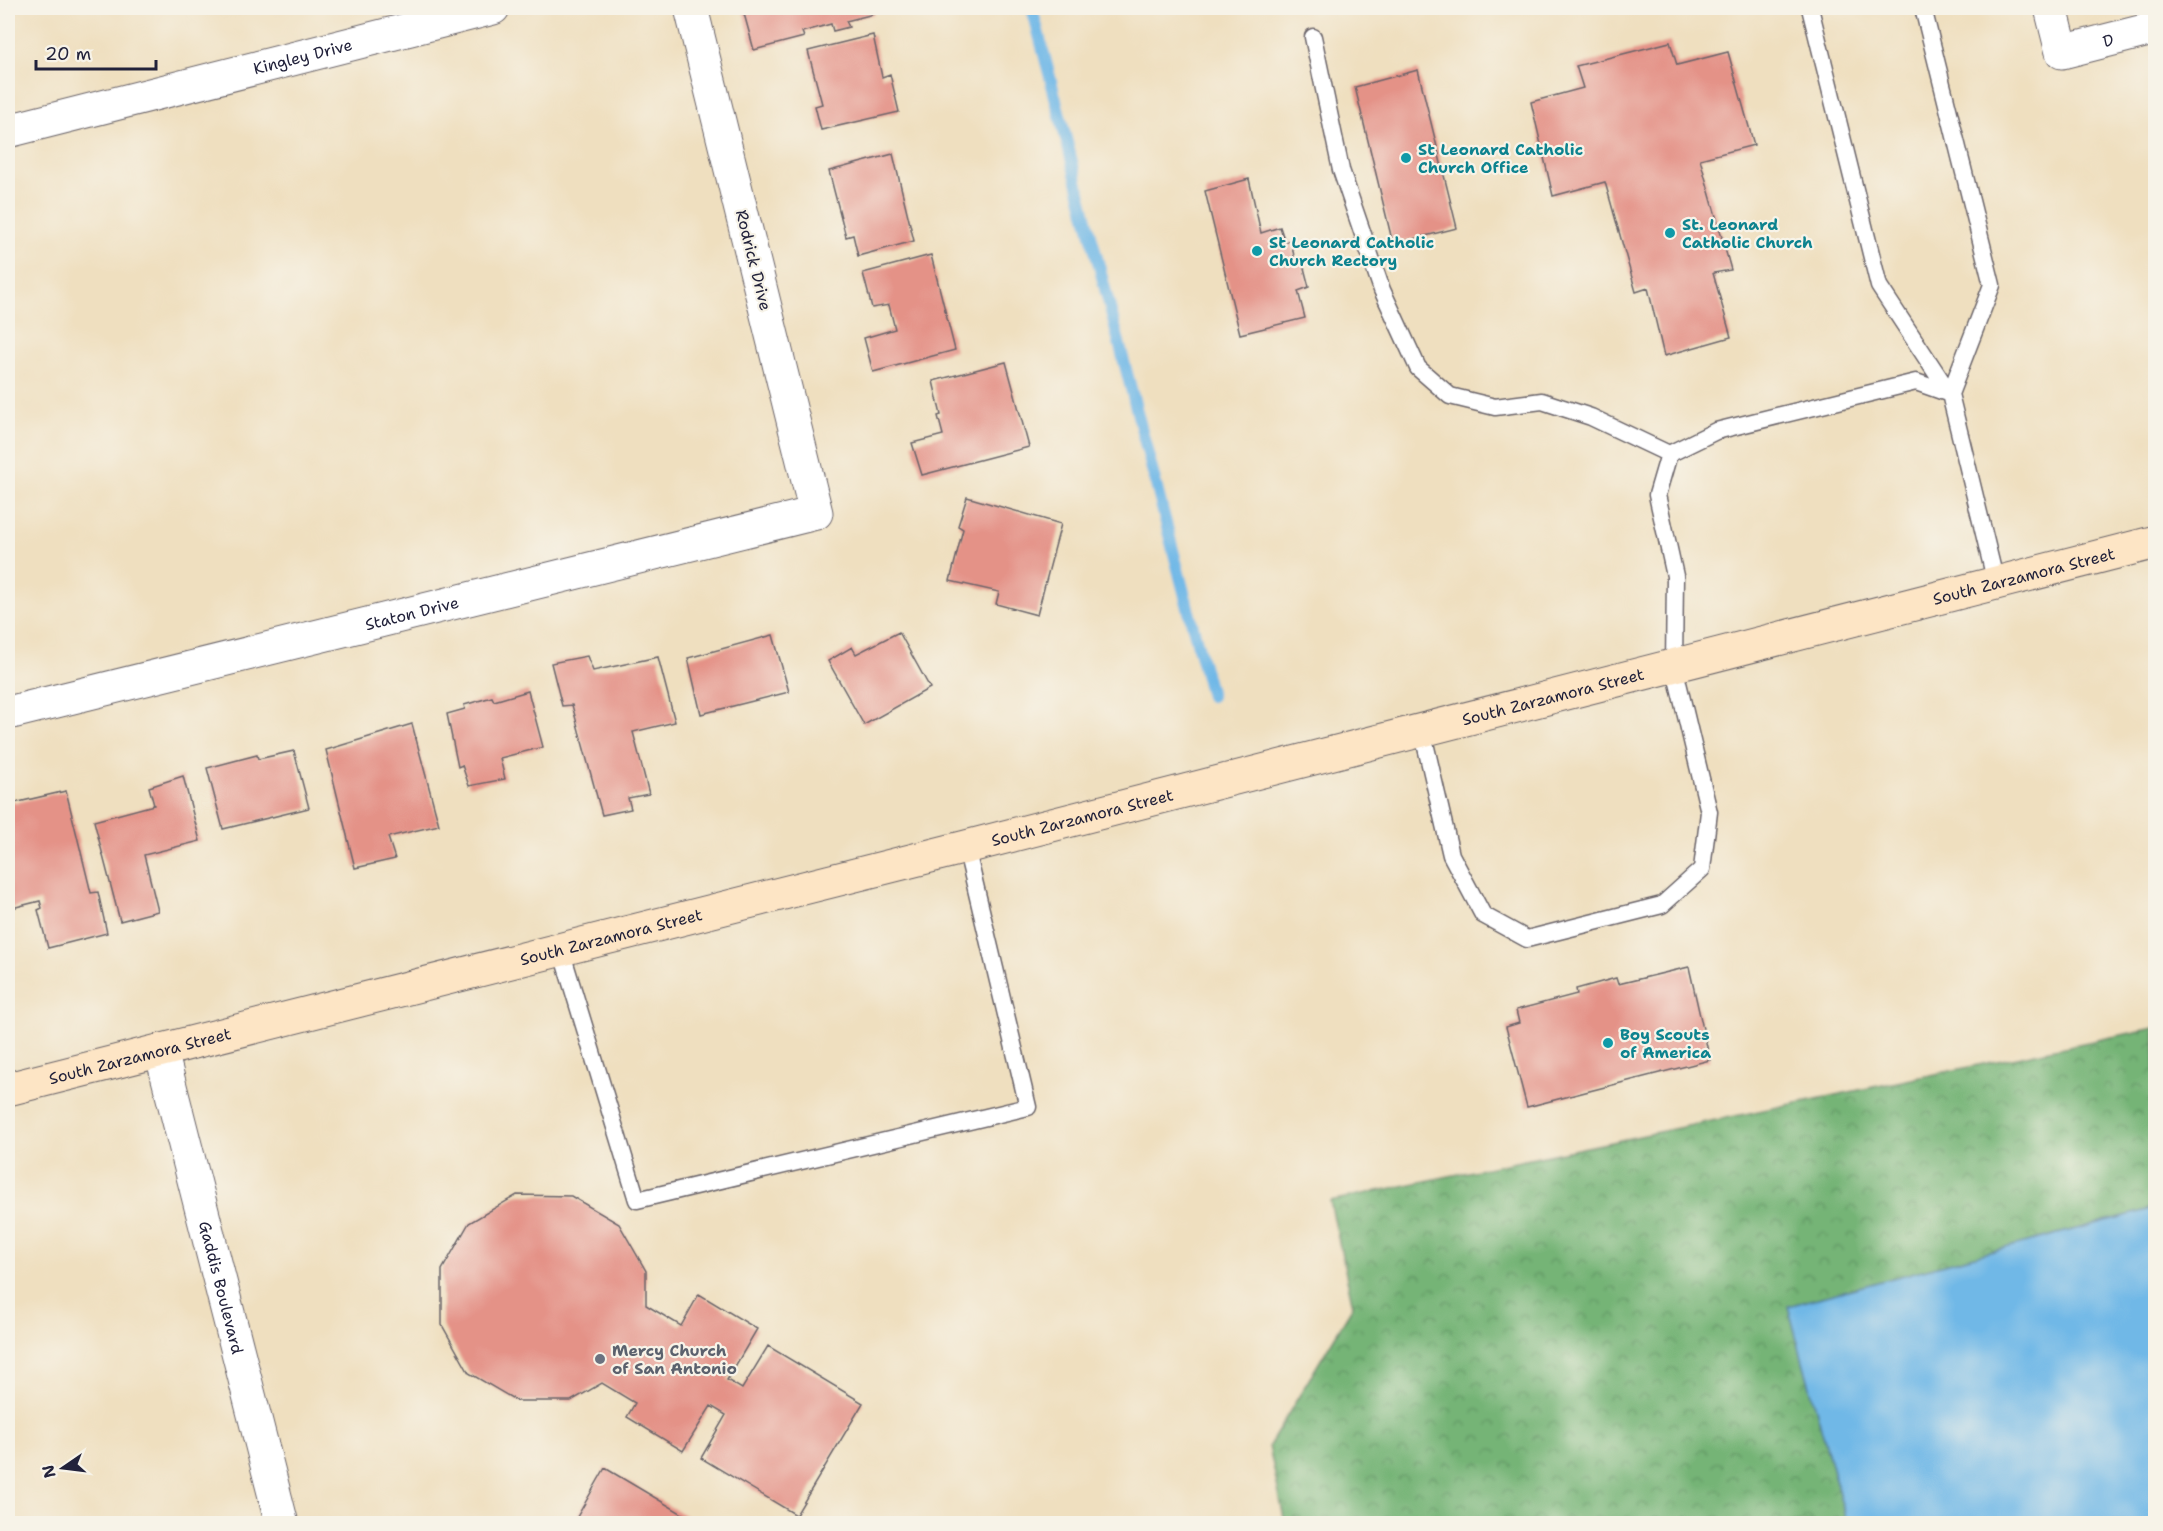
<svg xmlns="http://www.w3.org/2000/svg" width="2163" height="1531" font-family="'Shantell Sans',sans-serif">
<style>
.forest{fill:url(#forest-crowns);stroke:#4b6b58;stroke-width:1.5}
.water{fill:#6fb8e7;stroke:#486d91;stroke-width:1.5}
.lines{fill:none;stroke-linecap:round;stroke-linejoin:round}
.stream{stroke:#6fb8e7;stroke-width:12}
.building{fill:#e49287}
.service-casing{stroke:#6a6469;stroke-width:19}
.minor-casing{stroke:#6a6469;stroke-width:35}
.secondary-casing{stroke:#6a6469;stroke-width:35}
.service{stroke:#fff;stroke-width:16}
.minor{stroke:#fff;stroke-width:33}
.secondary{stroke:#fde5c5;stroke-width:33}
.culture-dot{fill:#0f9aa8;stroke:#f7f3e8;stroke-width:2}
.worship-dot{fill:#6b7280;stroke:#f7f3e8;stroke-width:2}
.labels{text-anchor:middle;stroke-width:4.5;stroke-linejoin:round;paint-order:stroke}
.street-label{font-size:16px;fill:#22223b;stroke:#f7f3e8}
.culture-label{font-size:16px;font-weight:bold;fill:#0d838f;stroke:#f7f3e8;text-anchor:start}
.worship-label{font-size:16px;font-weight:bold;fill:#5b616d;stroke:#f7f3e8;text-anchor:start}
</style>
<defs>
<pattern id="forest-crowns" width="20" height="18" patternUnits="userSpaceOnUse" patternTransform="scale(1.5)"><rect width="20" height="18" fill="#74b476"/><path d="M2 6a3 3 0 1 1 6 0M12 15a3 3 0 1 1 6 0" fill="none" stroke="#5f9262"/></pattern>
</defs>
<rect width="100%" height="100%" fill="#f7f3e8"/>
<filter id="ink" filterUnits="userSpaceOnUse"><feTurbulence type="fractalNoise" baseFrequency=".0167" numOctaves="2"/><feDisplacementMap in="SourceGraphic" scale="12" xChannelSelector="R" yChannelSelector="G"/><feConvolveMatrix kernelMatrix="1 2 1 2 8 2 1 2 1" color-interpolation-filters="sRGB"/></filter>
<filter id="wash" filterUnits="userSpaceOnUse"><feTurbulence type="fractalNoise" baseFrequency=".008" numOctaves="4" result="noise"/><feDisplacementMap in="SourceGraphic" scale="24" xChannelSelector="R" yChannelSelector="G"/><feGaussianBlur stdDeviation="1.35" result="paint"/><feColorMatrix in="noise" values="0 0 0 0 0 0 0 0 0 0 0 0 0 0 0 0 0 1.4 0 .05"/><feComposite in="paint" operator="in"/></filter>
<g filter="url(#wash)">
<rect width="100%" height="100%" fill="#efdfbf"/>
<path class="forest" d="M2155 1028V1208L1788 1306 1847 1523H1285L1269 1446 1353 1306 1330 1201Z"/>
<path class="water" d="M2155 1208V1523H1847L1788 1306Z"/>
<g class="lines">
<path class="stream" d="M1032 8 1211 696"/>
</g>
<g id="blocks">
<path class="building" d="M754 8H872L874 14 846 21 849 27 833 31 831 24 802 32 804 37 754 50 743 10Z
M873 35 882 77 890 74 899 112 821 130 815 106 822 104 808 51Z
M1670 42 1677 65 1728 52 1754 145 1700 159 1731 270 1713 273 1731 337 1664 356 1648 288 1636 292 1605 182 1553 196 1531 102 1583 88 1576 66Z
M1418 70 1457 228 1393 244 1355 87Z
M893 154 914 241 858 256 853 235 846 237 829 171Z
M1249 179 1261 233 1280 227 1285 242 1291 240 1295 262 1302 260 1309 287 1298 291 1305 318 1240 334 1205 191Z
M931 255 955 350 873 372 864 338 895 329 889 305 872 308 863 273Z
M1006 362 1029 447 922 475 912 443 943 435 938 416 941 415 933 381Z
M967 497 1061 524 1037 615 996 604 999 592 950 581 963 529 958 526Z
M899 632 930 688 864 725 828 661 852 647 856 654Z
M773 635 789 692 701 714 688 658Z
M587 656 593 671 658 657 675 722 633 732 649 794 628 798 631 809 602 815 572 705 562 706 551 663Z
M528 691 543 747 500 758 505 779 469 786 462 765 458 767 447 714 465 709 464 705 492 697 494 701Z
M412 724 439 825 388 837 395 859 355 868 326 750Z
M294 751 309 808 223 829 207 768 257 755 258 759Z
M183 776 200 841 144 855 158 911 120 921 94 821 154 805 149 787Z
M66 791 91 893 98 892 107 933 48 948 38 910 42 908 40 901 8 909V802L14 800V803Z
M1689 967 1710 1060 1527 1107 1506 1027 1519 1023 1516 1010 1577 994 1576 989 1616 978 1618 984Z
M517 1195 571 1196 619 1224 646 1271V1305L681 1326 699 1294 757 1329 727 1380 742 1389 768 1346 863 1403 796 1515 701 1458 726 1415 711 1406 683 1451 627 1417 635 1403 602 1383 571 1401H517L469 1373 442 1325V1270L469 1223Z
M605 1468 686 1516 682 1524H587L577 1517Z"/>
</g>
</g>
<g filter="url(#ink)">
<use href="#blocks" fill-opacity="0" stroke="#6a6469" stroke-width="1.5"/>
<g class="lines">
<defs>
<path id="service" d="M1810 8 1879 286 1950 394 1996 583
M1923 8 1992 285 1950 394
M1313 37 1341 170 1382 290 1418 368 1450 396 1495 407 1542 401 1591 417 1669 454
M1422 730 1451 855 1483 915 1527 939 1662 905 1702 869 1709 812 1674 666 1675 576 1657 495 1669 454 1716 431 1916 382 1950 394
M561 950 637 1200 1028 1107 966 847"/>
<g id="minor">
<path id="s1" d="M2051 8 2062 52 2156 28"/>
<path id="s2" d="M8 131 493 8"/>
<path id="s3" d="M8 713 816 513 691 8"/>
<path id="s4" d="M161 1051 282 1524"/>
</g>
<g id="secondary">
<path id="s5" d="M8 1089 966 847 2156 542"/>
</g>
</defs>
<use href="#service" class="service-casing"/>
<use href="#minor" class="minor-casing"/>
<use href="#secondary" class="secondary-casing"/>
<use href="#service" class="service"/>
<use href="#minor" class="minor"/>
<use href="#secondary" class="secondary"/>
</g>
</g>
<g class="culture-dot">
<circle cx="1406" cy="158" r="6"/>
<circle cx="1670" cy="233" r="6"/>
<circle cx="1257" cy="251" r="6"/>
<circle cx="1608" cy="1043" r="6"/>
</g>
<circle class="worship-dot" cx="600" cy="1359" r="6"/>
<g class="labels">
<g class="street-label">
<text dy="6" stroke="none"><textPath href="#s1" startOffset="93">D</textPath></text>
<text dy="6" stroke="none"><textPath href="#s2" startOffset="304">Kingley Drive</textPath></text>
<text transform="translate(754 260) rotate(76)" y="6">Rodrick Drive</text>
<text dy="6" stroke="none"><textPath href="#s5" startOffset="2080">South Zarzamora Street</textPath></text>
<text dy="6" stroke="none"><textPath href="#s3" startOffset="416">Staton Drive</textPath></text>
<text dy="6" stroke="none"><textPath href="#s5" startOffset="1594">South Zarzamora Street</textPath></text>
<text dy="6" stroke="none"><textPath href="#s5" startOffset="1108">South Zarzamora Street</textPath></text>
<text dy="6" stroke="none"><textPath href="#s5" startOffset="622">South Zarzamora Street</textPath></text>
<text dy="6" stroke="none"><textPath href="#s5" startOffset="136">South Zarzamora Street</textPath></text>
<text dy="6" stroke="none"><textPath href="#s4" startOffset="244">Gaddis Boulevard</textPath></text>
</g>
<g class="culture-label">
<text x="1418" y="155">St Leonard Catholic<tspan x="1418" dy="18">Church Office</tspan></text>
<text x="1682" y="230">St. Leonard<tspan x="1682" dy="18">Catholic Church</tspan></text>
<text x="1269" y="248">St Leonard Catholic<tspan x="1269" dy="18">Church Rectory</tspan></text>
<text x="1620" y="1040">Boy Scouts<tspan x="1620" dy="18">of America</tspan></text>
</g>
<g class="worship-label">
<text x="612" y="1356">Mercy Church<tspan x="612" dy="18">of San Antonio</tspan></text>
</g>
</g>
<rect width="2163" height="1531" fill="none" stroke="#f7f3e8" stroke-width="30"/>
<g transform="translate(63 1468) rotate(256)" stroke="#f7f3e8" stroke-width="4.5" paint-order="stroke">
<path d="M0-4.5L10 22L0 15L-10 22Z" fill="#22223b"/>
<text y="-9" font-size="16" font-weight="bold" text-anchor="middle" fill="#22223b">N</text>
</g>
<path d="M36 60v9h120v-9" fill="none" stroke="#22223b" stroke-width="3"/>
<text x="45" y="60" font-size="18" fill="#22223b" stroke="#f7f3e8" stroke-width="4.5" paint-order="stroke">20 m</text>
</svg>
